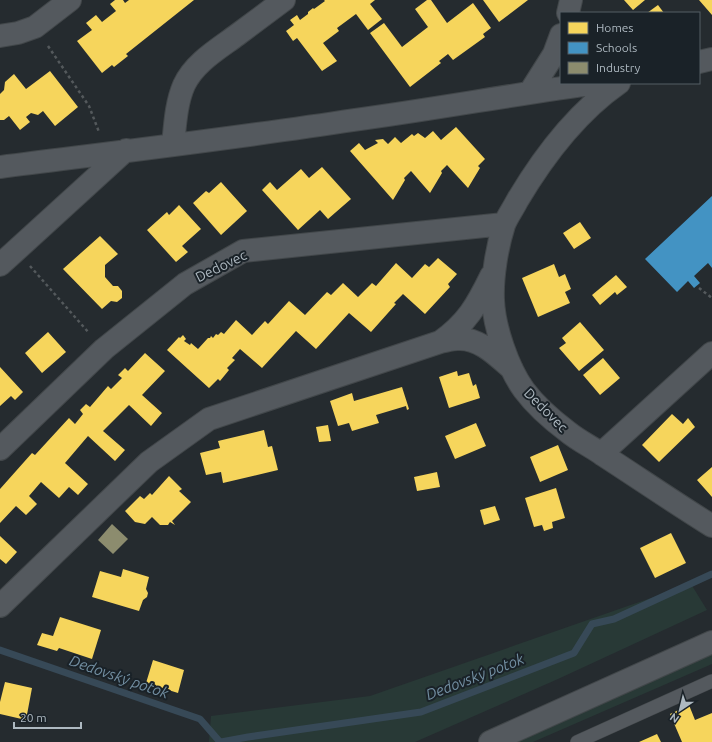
<svg xmlns="http://www.w3.org/2000/svg" width="712" height="742" font-family="Ubuntu,sans-serif">
<style>
.green{fill:#283936}
.homes{fill:#f6d55c}
.schools{fill:#4393c3}
.industry{fill:#8c8c6e}
.lines{fill:none;stroke-linecap:round;stroke-linejoin:round}
.stream{stroke:#374957;stroke-width:7}
.lane-casing{stroke:#42474a;stroke-width:14}
.street-casing{stroke:#42474a;stroke-width:24}
.path{stroke:#54595c;stroke-width:2.5;stroke-dasharray:3 3;stroke-linecap:butt}
.lane{stroke:#54595e;stroke-width:13}
.street{stroke:#54595e;stroke-width:22}
.labels{text-anchor:middle;stroke-width:4;stroke-linejoin:round;paint-order:stroke}
.street-label{font-size:14px;fill:#aeb9c1;stroke:#1a2228}
.water-label{font-size:15px;font-style:italic;fill:#728ea1;stroke:#1a2228}
</style>
<rect width="100%" height="100%" fill="#252b2f"/>
<path class="green" d="M691 584 707 610 558 679 415 742H209L211 716 370 696Z
M712 642V664L533 742H490Z"/>
<path class="homes" d="M115 0H123L125 3 129 0H194L126 54 128 56 114 67 112 65 102 73 77 41 92 30 86 23 96 15 102 22 116 11 110 4Z
M324 0H375L370 4 382 19 368 30 356 14 337 28 339 31 323 43 337 61 322 71 297 38 293 41 286 31 294 25 290 20 297 15 300 20 308 14V12L313 8 314 9 325 1Z
M427 0H431L447 23 473 3 491 28 483 34 485 37 453 60 448 54 439 61 441 63 410 87 370 33 384 23 402 47 428 27 415 9Z
M483 0H528L499 22Z
M624 0H645L633 10Z
M699 0H712V15Z
M658 5 664 13H647Z
M50 71 78 107 55 126 43 111 38 115 31 113 26 117 30 122 20 130 9 116 4 120H0V94L4 90 5 82 14 74 26 89Z
M456 127 485 159 478 166 480 168 468 188 447 165 441 171 442 173 430 193 411 171 404 178 405 180 393 200 350 151 359 143 365 150 378 143 375 140 383 139 388 144 395 137 401 143 412 134 414 136 418 133 425 138 433 131 441 140Z
M322 167 351 199 328 219 320 210 298 230 262 190 270 182 277 190 301 169 309 178Z
M221 182 247 211 221 235 193 203 206 191 209 193Z
M179 205 201 229 182 246 188 252 176 262 147 230 167 212 169 215Z
M580 222 591 238 574 249 563 233Z
M100 236 118 254 105 265V277L113 286H118L122 291V298L117 302 111 301 102 309 63 269Z
M438 258 457 274 448 284 450 287 425 314 403 294 394 303 396 304 371 332 349 313 316 349 296 331 262 368 240 349 232 358 235 360 227 368 229 370 220 381 218 379 209 388 167 350 179 337 180 338 183 335 186 339 184 341 190 345 191 343 198 349 208 338H210L211 336 213 338 216 334 218 335 221 332 224 334 236 320 252 335 265 321 268 324 289 301 305 315 327 292 331 295 343 283 358 297 372 283 376 286 396 263 412 278 425 264 429 267Z
M554 264 559 277 565 274 571 289 565 292 570 303 538 317 522 278Z
M616 275 627 287 617 295 615 292 600 305 592 295Z
M580 322 604 350 579 371 559 348 566 343 562 338Z
M48 332 66 352 42 373 25 353Z
M145 353 165 371 142 395 162 413 151 426 129 405 103 431 125 450 115 461 88 436 65 463 88 484 78 495 69 487 59 498 41 482 29 496 37 504 26 515 16 506 0 523V489L32 453 35 455 69 418 75 424 83 414 80 410 86 404 90 407 108 386 111 389 122 378 118 375 125 368 128 371Z
M603 358 620 378 600 395 583 375Z
M0 367 23 392 15 400 11 396 0 406Z
M457 371 458 376 469 373 473 386 476 384 480 398 449 408 439 377Z
M402 387 409 409 407 410 406 406 376 415 379 423 352 431 349 423 338 426 330 401 352 393 354 401Z
M672 414 683 424 688 418 695 427 659 462 642 445Z
M476 423 486 446 455 459 445 436Z
M328 425 331 441 319 442 316 427Z
M264 430 268 447 272 446 278 470 223 483 221 472 206 475 200 453 220 448 218 441Z
M558 445 568 470 540 482 530 457Z
M712 467V497L697 480Z
M437 472 440 487 417 491 414 477Z
M169 476 182 489 179 491 191 502 172 521 175 525 170 522 168 525H160L152 517 145 524 135 522 125 511 140 496 144 499 150 493 152 495Z
M556 488 565 518 552 522 553 528 544 531 542 525 534 527 525 498Z
M495 506 500 520 484 525 480 510Z
M671 533 686 563 655 578 640 548Z
M0 536 17 552 6 564 0 559Z
M123 569 149 577 146 589 148 593 147 597 143 600 139 611 92 597 100 571 121 577Z
M60 617 101 630 92 659 59 648 57 651 37 645 42 633 53 636Z
M153 660 184 670 178 693 146 683Z
M5 682 32 688 26 720 0 714V702Z
M689 705 695 720 712 713V742H682L670 714Z
M657 734 661 742H639Z"/>
<path class="schools" d="M712 196V268L708 263 694 276 700 283 694 288 688 281 677 292 645 259Z"/>
<path class="industry" d="M112 524 128 539 113 554 98 540Z"/>
<g class="lines">
<path class="stream" d="M0 650 200 719 220 742
M221 742 248 737 421 712 574 653 592 624 614 619 712 574"/>
<defs>
<path id="lane" d="M577 742 712 681"/>
<path id="street" d="M568 13 571 0
M0 36 18 33 35 27 70 0
M699 62 712 59
M619 83C576 113 543 157 517 201 513 209 507 217 504 225 497 247 492 277 493 300 494 327 508 368 524 390 536 406 552 420 568 432 579 441 592 447 603 455 640 479 675 503 712 526
M530 92 554 54 561 35
M173 145C175 126 176 103 184 85 194 63 218 49 237 35 253 23 268 12 284 0
M0 167C118 152 237 138 354 120 435 109 516 94 597 83
M0 265 126 150
M440 342C467 323 477 305 491 276
M0 449 104 349 185 284 243 251 504 224
M602 453 712 353
M0 606 149 462 209 419 440 342C446 341 452 339 458 339 480 338 497 356 512 369
M490 742 712 642"/>
</defs>
<use href="#lane" class="lane-casing"/>
<use href="#street" class="street-casing"/>
<path class="path" d="M48 46 89 106 99 132
M30 266 89 333
M699 288 712 298"/>
<use href="#lane" class="lane"/>
<use href="#street" class="street"/>
</g>
<g class="labels">
<g class="street-label">
<text transform="translate(221 266) rotate(-26)" y="5">Dedovec</text>
<text transform="translate(546 410) rotate(45)" y="5">Dedovec</text>
</g>
<g class="water-label">
<text transform="translate(119 677) rotate(19)" y="5">Dedovský potok</text>
<text transform="translate(475 677) rotate(-21)" y="5">Dedovský potok</text>
</g>
</g>
<rect x="560" y="12" width="140" height="72" fill="#1a2228" stroke="#555e65"/>
<rect x="568" y="22" width="20" height="12" fill="#f6d55c" stroke="#555e65"/>
<text x="596" y="32" font-size="12" fill="#aeb9c1">Homes</text>
<rect x="568" y="42" width="20" height="12" fill="#4393c3" stroke="#555e65"/>
<text x="596" y="52" font-size="12" fill="#aeb9c1">Schools</text>
<rect x="568" y="62" width="20" height="12" fill="#8c8c6e" stroke="#555e65"/>
<text x="596" y="72" font-size="12" fill="#aeb9c1">Industry</text>
<g transform="translate(680 710) rotate(215)" stroke="#1a2228" stroke-width="3" paint-order="stroke">
<path d="M0-3L7 15L0 10L-7 15Z" fill="#aeb9c1"/>
<text y="-6" font-size="11" font-weight="bold" text-anchor="middle" fill="#aeb9c1">N</text>
</g>
<path d="M14 722v6h67v-6" fill="none" stroke="#aeb9c1" stroke-width="2"/>
<text x="20" y="722" font-size="12" fill="#aeb9c1" stroke="#1a2228" stroke-width="3" paint-order="stroke">20 m</text>
</svg>
